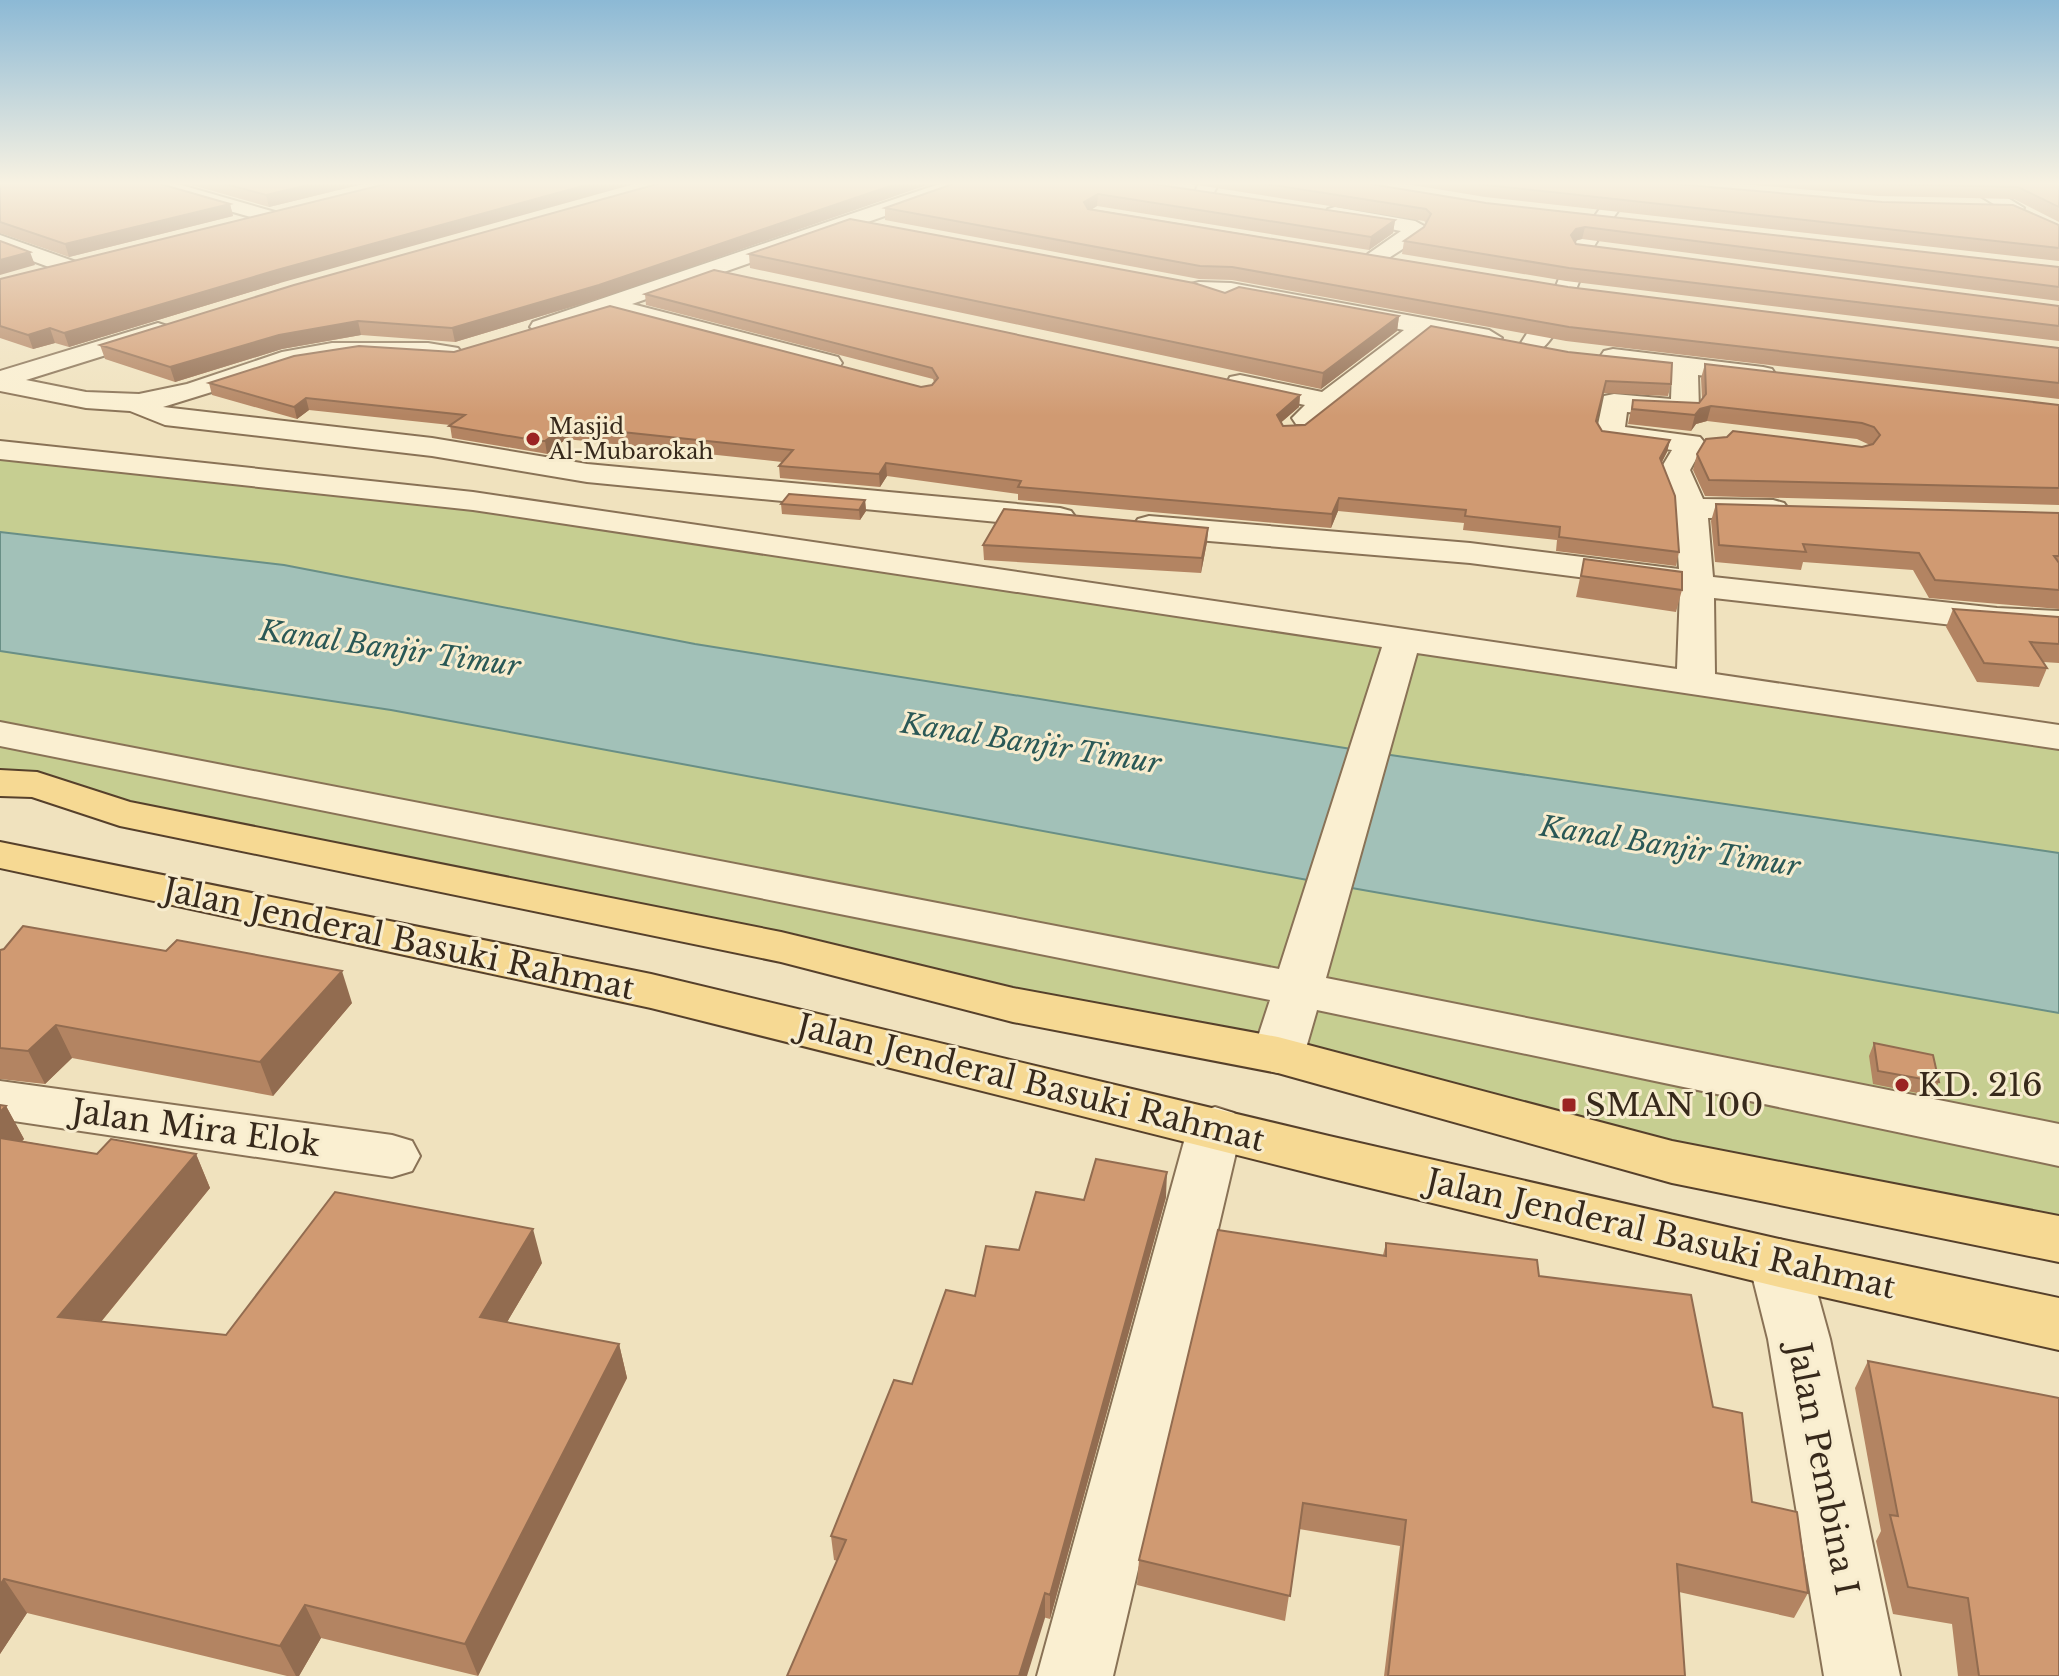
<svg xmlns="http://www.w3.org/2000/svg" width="2059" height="1676" font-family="'Libre Baskerville',serif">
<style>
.green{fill:#c6ce91}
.water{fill:#a2c1b8;stroke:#698f86;stroke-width:2}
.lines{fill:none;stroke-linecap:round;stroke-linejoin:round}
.minor-casing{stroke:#897256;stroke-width:4}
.major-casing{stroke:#56402b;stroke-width:4}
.minor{fill:#faefd1;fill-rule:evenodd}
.major{fill:#f6d993;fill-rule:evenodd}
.wall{fill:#b38462}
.shaded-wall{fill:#926c50}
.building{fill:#d09a72;stroke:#926c50;stroke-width:2}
.poi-dot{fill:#9b2423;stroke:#f7ecce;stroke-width:3}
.labels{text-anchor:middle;stroke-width:6;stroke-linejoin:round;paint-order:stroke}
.far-poi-label{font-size:22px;fill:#37291b;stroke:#f7ecce;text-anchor:start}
.water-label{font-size:28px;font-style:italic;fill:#2a5856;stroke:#f7ecce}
.near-street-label{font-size:32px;fill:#37291b;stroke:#f7ecce}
.near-poi-label{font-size:32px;fill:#37291b;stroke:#f7ecce;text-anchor:start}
</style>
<rect width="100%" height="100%" fill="#f0e2be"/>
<path class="green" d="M0 453 473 501 2059 737V1239L0 783Z"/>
<path class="water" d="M0 532 284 565 695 644 1370 752 2059 853V1013L1329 884 391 710 0 651Z"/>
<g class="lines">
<defs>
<path id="minor" d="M135 181H167L275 212 278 216 268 222 138 185Z
M948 181H977L974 185 632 304 838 357 842 363 838 369 829 371 608 312 542 334 530 327 533 322Z
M1200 181H1220L1211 198 1204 200 1194 194Z
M1620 181H1640C1625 203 1606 225 1593 248 1580 273 1561 346 1532 354L1523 351 1519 346 1554 291 1571 249Z
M1956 181H1980L2024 208 2021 212H2007Z
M1335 207 1415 221 1426 227 1420 238 1376 266 1365 259 1368 254 1401 231 1328 217 1325 213 1328 209Z
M0 235 76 262 79 267 68 274 0 249Z
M1199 282 1231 283 1489 330 1502 338 1489 346 1429 334 1316 424H1296L1292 418 1305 405 1230 389 1227 383 1230 377 1240 375 1322 392 1404 330 1231 297 1191 294 1187 289 1191 284Z
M158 323 167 326 171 331 167 336 26 380 86 392 139 394 187 384 282 352 332 343H428L458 348 462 353 458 358 370 356 312 361 163 407 432 438 587 464 1060 508 1071 511 1076 518 1071 525 1060 528 587 482 432 456 165 425 130 411 86 408 0 391V371Z
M1613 349 1763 367 1772 369 1776 375 1772 381 1763 383 1698 375 1699 409 1695 415 1685 417 1627 412 1625 427 1700 437 1705 443 1690 470 1703 499 1773 500 1784 503 1789 510 1784 517 1708 518 1713 577 1997 608 2059 611V633L1997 630 1714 598 1715 674 2059 725V749L1417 653 1326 978 2059 1124V1166L1317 1010 1304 1055 1296 1068 1278 1073 1260 1068 1252 1055 1270 1000 0 746V722L1279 969 1382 647 473 510 0 459V441L473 492 1677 669 1680 590 1470 563 1149 536 1138 533 1133 526 1138 519 1149 516 1470 543 1679 569 1675 508 1660 470 1672 450 1600 440 1596 434 1604 396 1614 394 1671 399 1672 372 1604 363 1600 357 1604 351Z
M0 1081 392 1135 412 1141 420 1156 412 1171 392 1177 0 1119Z
M1215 1107 1234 1113 1242 1127 1113 1676H1037L1188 1127 1196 1113Z
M1779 1239 1800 1246 1809 1263 1830 1339 1900 1676H1824L1768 1339 1749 1263 1758 1246Z"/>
<path id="major" d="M0 770 37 772 130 802 781 932 1013 988 1278 1037 1672 1141 2059 1216V1262L1672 1183 1278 1073 1013 1022 781 962 120 826 32 797 0 796Z
M0 842 651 974 1329 1136 1779 1239 2059 1298V1350L1779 1287 1329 1178 651 1008 0 868Z"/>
</defs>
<use href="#minor" class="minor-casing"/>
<use href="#major" class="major-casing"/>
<use href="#minor" class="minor"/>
<use href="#major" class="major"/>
</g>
<path class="wall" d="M0 181 230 204 233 216 69 257 0 233Z
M177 181H375L269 207Z
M961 181 1395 220 1393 233 1369 250 1097 206 1092 209 1568 287 2059 348V399L1566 341 1232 280 1199 279 885 220V208Z
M1172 181H1352L1486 203 2059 267V301L1582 239 1574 241 1576 244 2059 306V341L1566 281 1402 254 1404 241 1424 227 1426 223 1424 221Z
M1388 181H1641L2059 225V261L1485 197Z
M1709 181H2059V222L2014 199 1878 196Z
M749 254 1225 293 1399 316 1397 331 1321 389 750 268Z
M0 279 280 283 69 347 55 343 33 349 0 338Z
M645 294 1300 395 1299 407 1281 422 1283 426 1305 425 1431 326 1671 384 1668 396 1603 393 1596 422 1602 431 1670 440 1667 452 1662 462 1679 552 1676 566 1556 551 1557 540 1463 530 1464 523 1338 511 1331 528 1018 500V494L887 476 880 487 780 478 779 466 782 462 566 439 547 454 542 453 452 438 450 425 309 410 297 419 212 395 209 383 454 352 921 387 932 385 934 382 933 379 646 305Z
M601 298 455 342 361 335 282 349 175 382 105 359 100 345Z
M1705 364 2059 405V505L1705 496 1693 470 1697 454 1862 447 1870 445 1857 439 1707 421 1696 424 1691 431 1628 424 1633 400 1699 403 1702 399 1701 378Z
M865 500 866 511 860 520 782 514 781 504Z
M1716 504 2059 513V609L1929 598 1913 570 1803 562 1801 570 1715 562 1711 521Z
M1208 528 1207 542 1201 573 984 560 983 545Z
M1584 559 1682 590 1676 612 1576 597Z
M1953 609 2059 617V663L2043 662 2047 668 2039 687 1977 682 1946 627Z
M0 950 352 1003 273 1096 72 1058 45 1084 0 1079Z
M1874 1043 1939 1082 1932 1096 1873 1084 1869 1056Z
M0 1105 6 1106 24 1139 22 1141 97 1154H196L210 1188 101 1322 226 1335 542 1263 507 1322 619 1344 627 1378 478 1676 321 1638 299 1676H287L27 1613 0 1654Z
M1166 1197 1050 1619 834 1560 831 1536 912 1384 975 1296 1019 1250 1084 1200Z
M1386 1243 1539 1276 1713 1407 1752 1502 1808 1593 1794 1618 1679 1592 1685 1676H1384L1400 1546 1299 1529 1285 1621 1137 1585 1139 1560 1383 1255Z
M1868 1361 2059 1676H1958L1952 1624 1893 1614 1876 1541 1881 1531 1855 1388Z"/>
<path class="shaded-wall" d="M325 181H375L269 207 266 195Z
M601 181H645L280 283 69 347 64 333 277 270Z
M905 181H939L601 298 455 342 452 328Z
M1098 194 1097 206 1084 214V202Z
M230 204 233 216 69 257 65 244Z
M1395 220 1393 233 1369 250 1371 237Z
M1585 227 1582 239 1573 241 1571 235 1576 229Z
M30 252 35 265 0 275V260Z
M1399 316 1397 331 1321 389 1323 373Z
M358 321 361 335 282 349 175 382 170 367 279 335Z
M50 328 55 343 33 349 28 335Z
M1300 395 1299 407 1276 427 1277 415Z
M306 398 309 410 297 419 294 407Z
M1711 406 1707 421 1696 424 1691 431 1695 415 1700 409Z
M564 427 566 439 547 454 545 441Z
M1670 440 1667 452 1657 471 1660 458Z
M886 463 887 476 880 487 879 474Z
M1339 498 1338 511 1331 528 1332 514Z
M865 500 866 511 860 520 859 510Z
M1208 528 1207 542 1201 573 1202 558Z
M342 971 352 1003 273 1096 260 1062Z
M56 1025 72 1058 45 1084 28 1051Z
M6 1106 24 1139 0 1164V1112Z
M196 1154 210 1188 77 1351 58 1317Z
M1167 1172 1166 1197 1050 1619V1595Z
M533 1229 542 1263 490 1351 480 1317Z
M619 1344 627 1378 478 1676 465 1644Z
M4 1579 27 1613 0 1654V1585Z
M1045 1593V1618L1027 1676H1019Z
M305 1605 321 1638 299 1676H296L280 1646Z"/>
<path class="building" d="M0 181H150L230 204 65 244 0 222Z
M215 181H325L266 195Z
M398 181H601L277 270 64 333 50 328 28 335 0 326V279Z
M668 181H905L599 285 452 328 358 321 279 335 170 367 100 345 294 285Z
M961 181H1133L1395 220 1371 237 1098 194 1084 202 1088 209 1568 287 2059 348V383L1569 327 1232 267 1200 266 885 208Z
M1247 181H1352L1486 203 2059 267V287L1585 227 1576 229 1571 235 1576 244 2059 306V326L1569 268 1404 241 1424 227 1431 214 1426 209Z
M1461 181H1641L1882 202 2013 205 2059 225V248L1487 185Z
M1844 181H2059V207L2018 187 1882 184Z
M850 219 1194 283 1225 293 1239 287 1399 316 1323 373 749 254Z
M0 241 30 252 0 260Z
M714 270 1300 395 1277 415 1283 426 1305 425 1431 326 1568 352 1672 363 1671 384 1606 381 1596 421 1602 431 1670 440 1660 458 1675 496 1679 552 1559 537 1560 527 1465 516 1466 510 1339 498 1332 514 1018 487 1021 481 886 463 879 474 779 466 793 450 603 430 564 427 545 441H539L449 426 465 415 306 398 294 407 209 383 294 356 359 346 454 352 610 306 921 387 932 385 938 378 932 368 645 294Z
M1705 364 2059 405V488L1709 480 1697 454 1706 439 1727 437 1733 431 1862 447 1873 444 1880 435 1874 427 1862 423 1711 406 1700 409 1695 415 1632 409 1633 400 1699 403 1706 394Z
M789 494 865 500 859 510 781 504Z
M1716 504 2059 513V556H2054L2059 563V590L1935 580 1919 553 1803 544 1806 552 1719 545Z
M1004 509 1208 528 1202 558 983 545Z
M1584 559 1682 572V590L1581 576Z
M1953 609 2059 617V644L2030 642 2047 668 1984 663Z
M23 926 166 951 177 940 342 971 260 1062 56 1025 28 1051 0 1048V950L4 949Z
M1874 1043 1933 1055 1939 1082 1878 1071Z
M0 1105 6 1106 0 1112Z
M0 1138 97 1154 111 1139 196 1154 58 1317 226 1335 335 1192 533 1229 480 1317 619 1344 465 1644 305 1605 280 1646 4 1579 0 1585Z
M1096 1159 1167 1172 1050 1595 1045 1593 1019 1676H787L846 1540 831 1536 894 1380 912 1384 946 1290 975 1296 986 1246 1019 1250 1036 1192 1084 1200Z
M1218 1230 1386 1256V1243L1537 1260 1539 1276 1691 1295 1713 1407 1742 1413 1752 1502 1797 1512 1808 1593 1677 1564 1685 1676H1388L1406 1520 1303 1503 1290 1596 1139 1560Z
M1868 1361 2059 1398V1676H1979L1968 1598 1908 1587 1890 1515 1898 1516Z"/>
<linearGradient id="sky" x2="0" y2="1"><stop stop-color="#8cb9d5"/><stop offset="0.44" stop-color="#f8f2e2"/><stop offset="1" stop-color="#f8f2e2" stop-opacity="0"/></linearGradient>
<rect width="2059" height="416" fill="url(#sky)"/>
<g class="poi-dot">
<circle cx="533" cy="439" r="8"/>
<circle cx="1902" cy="1085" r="8"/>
<rect x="1561" y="1097" width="16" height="16" rx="4"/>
</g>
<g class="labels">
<g class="far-poi-label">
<text x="549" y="434">Masjid<tspan x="549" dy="25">Al-Mubarokah</tspan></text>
</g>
<g class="water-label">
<text transform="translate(390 648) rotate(8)" y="10">Kanal Banjir Timur</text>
<text transform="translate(1031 743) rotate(9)" y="10">Kanal Banjir Timur</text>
<text transform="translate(1670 846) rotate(9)" y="10">Kanal Banjir Timur</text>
</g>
<g class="near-street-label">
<text transform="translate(399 939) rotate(12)" y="11">Jalan Jenderal Basuki Rahmat</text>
<text transform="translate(1031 1083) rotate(14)" y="11">Jalan Jenderal Basuki Rahmat</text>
<text transform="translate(196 1128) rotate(8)" y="11">Jalan Mira Elok</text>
<text transform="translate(1661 1234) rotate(13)" y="11">Jalan Jenderal Basuki Rahmat</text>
<text transform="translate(1823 1469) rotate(79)" y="11">Jalan Pembina I</text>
</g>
<g class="near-poi-label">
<text x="1918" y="1096">KD. 216</text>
<text x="1585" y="1116">SMAN 100</text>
</g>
</g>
</svg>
